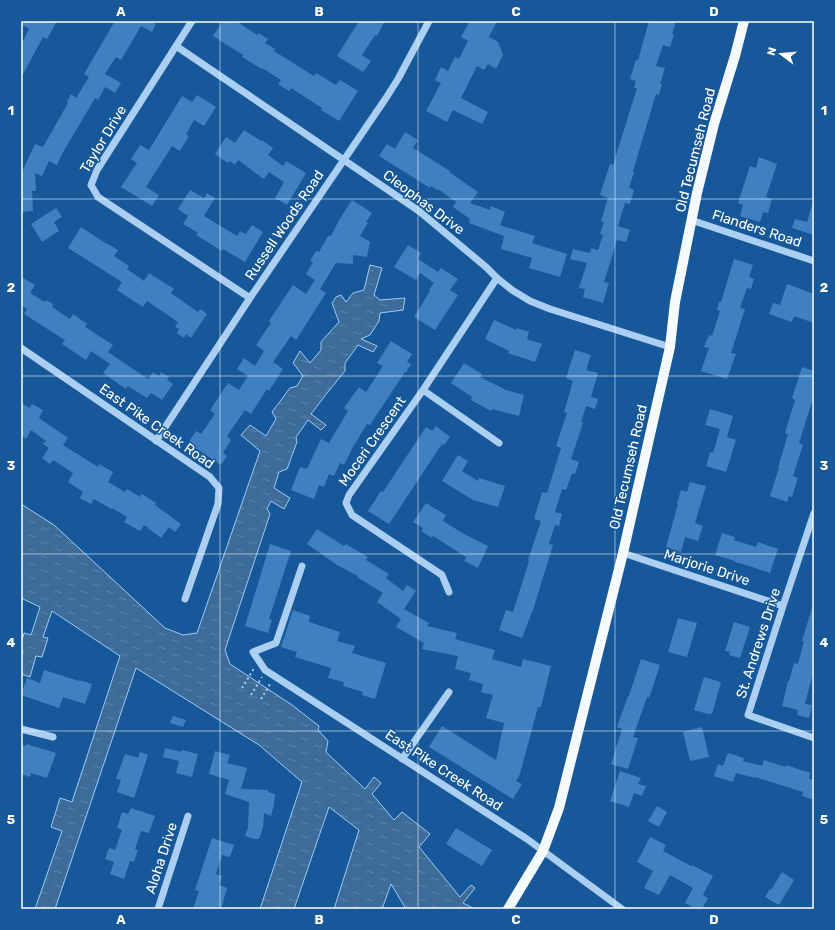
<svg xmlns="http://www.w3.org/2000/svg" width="835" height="930" font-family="Rubik,sans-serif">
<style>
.water{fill:url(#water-ripples);stroke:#9dcbf4}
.building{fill:#3f81c0}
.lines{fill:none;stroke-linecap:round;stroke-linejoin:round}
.path{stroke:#aacff2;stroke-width:2;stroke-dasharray:2 3;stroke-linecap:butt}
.minor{stroke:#aacff2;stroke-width:7}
.major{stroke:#f5faff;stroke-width:10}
.grid{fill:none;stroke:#fff;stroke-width:1;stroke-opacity:0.55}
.labels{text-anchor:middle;stroke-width:3;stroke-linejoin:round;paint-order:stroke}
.street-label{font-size:14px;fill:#fff;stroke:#165899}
.neatline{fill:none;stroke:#fff;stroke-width:1.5}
.grid-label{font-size:13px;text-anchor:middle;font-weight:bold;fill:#fff}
</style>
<defs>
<pattern id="water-ripples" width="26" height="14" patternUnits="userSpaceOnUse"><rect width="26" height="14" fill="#3d6c9a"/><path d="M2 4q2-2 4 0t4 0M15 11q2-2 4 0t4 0" fill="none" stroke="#5a82a9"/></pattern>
</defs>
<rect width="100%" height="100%" fill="#165899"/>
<path class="water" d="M370 265 382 268 374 295 380 300 405 298 403 310 380 313 379 321 370 335 361 339 377 346 373 352 358 345 345 363V371L327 393 311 414 326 425 321 430 308 420 296 437 297 442 287 469 279 472 274 488 290 498 284 509 271 501 267 509 270 514 225 650 230 664 292 705 319 726 318 730 328 741 326 752 365 789 374 777 381 783 372 794 394 820 402 812 430 834 419 847 460 897 471 885 475 888 463 903 475 909H406L391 884 382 909H334L359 830 329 807 294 909H260L302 782 259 745 136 668 55 909H35L62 831 51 827 60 798 72 802 120 656 52 611 43 637 48 638 42 657 36 656 30 677 21 674V659L23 651H21V644L24 633 31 635 40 607 21 598V504L54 525 165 628 183 635 197 633 260 451 241 435 250 425 266 436 276 419 272 412 290 388 297 386 303 376 293 363 300 351 310 363 321 350V342L339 322 332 303 336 297 341 295 346 302 353 293 364 290Z"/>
<path class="building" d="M21 21H57L47 39 43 37 21 78V45L29 29 21 24Z
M115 21H150L156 24 152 32 141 26 121 60 116 57 105 74 121 83 115 93 105 87 98 100 95 98 62 154 57 165 49 161 42 176 35 173 36 191H32L33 211 21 212V174L35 144 43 147 68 103 67 102 71 94 76 98 89 77 84 74Z
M223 21H236L257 35 258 33 268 39 265 43 275 49 274 51 314 76 316 73 336 85 340 80 358 91 339 121 321 110 322 108 291 88 289 91 278 84 281 80 262 68V69L242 57 243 55 213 36Z
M359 21H385L377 36 375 35 362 55 371 61 363 72 337 56Z
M470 21H497L489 37 498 42 503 55 496 69 488 64 484 70 477 66 461 98 488 112 482 124 453 110 447 122 426 111 441 83 435 80 441 67 448 71 455 57 459 59 468 41 461 37Z
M649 21H676L672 34H674L670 47 663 45 656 66 665 68 660 84H662L659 95 656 94 633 171 634 172 629 188 634 190 630 204 625 203 618 226 630 230 626 242 617 240 604 282 609 283 603 303 583 297 585 289 579 288 587 263 570 259 573 249 590 253 591 248 598 250 603 235 600 234 604 222 601 221 608 198 600 195 610 164 613 165 637 88H634L636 81 630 79 636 60H638Z
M197 95 216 107 204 126 194 120 186 134 189 136 180 151 172 146 146 187 159 195 152 206 121 187 137 163 131 159 140 145 149 150 182 96 192 102Z
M244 130 261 141 262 140 273 148 268 155 283 166 286 161 306 173 287 205 275 198 284 182 269 172 264 179 238 160 235 165 230 161 228 163 215 154 226 137 235 143Z
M405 132 418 140 413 148 450 171 449 172 478 192 470 203 490 210 491 206 505 212 500 225 535 236 532 243 567 254 560 277 529 268 532 258 501 249 504 236 469 223 470 219 453 207 456 202 438 189 437 190 431 186 430 188 379 156 387 144 395 149Z
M759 157 777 164 766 197 772 199 768 213 763 212 760 222 740 216 743 205 738 203 750 166 756 168Z
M190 190 204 198 207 193 215 198 204 216 237 236 240 231 246 234 252 225 263 232 245 262 223 249 222 251 196 235 198 233 183 224 188 216 178 209Z
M352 200 372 213 366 222 368 223 360 236 370 242 367 257 353 255V264L336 263 320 289 326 293 317 307 296 340 291 336 273 362 283 369 269 391 267 389 251 414 245 410 227 436 231 440 223 453 227 456 221 465 188 443 196 431 201 434 215 414 210 410 228 383 239 390 248 376 237 369 244 358 255 366 264 351 256 345 271 323 269 321 293 285 306 294 315 280 306 274 313 262 310 261 316 251 319 252 328 236H331L339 220Z
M812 206H814V235L792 228 795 219 807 222Z
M56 208 62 217 54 222 59 231 42 242 31 224Z
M81 227 107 244H108L118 250 114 256 129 266 127 269 144 281 149 273 174 289 171 293 198 312 200 309 207 314 191 338 186 334 184 338 177 333 179 329 175 327 178 322 147 301 143 307 117 290 122 282 68 248Z
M408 245 421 253 418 259 438 272 441 268 458 279 450 290 458 295 435 330 414 317 430 291 429 290 434 283 420 273 416 280 394 267Z
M734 259 753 265 749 277 754 279 751 289 747 288 740 308 745 309 731 353 736 354 727 379 701 371 709 348 704 347 709 335 712 336 720 311 717 310 719 302H721Z
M21 277 35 285 30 293 45 302 46 300 53 304 52 307 70 319 73 314 87 324 85 327 113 345 108 352 145 377 148 379 153 372 159 376 161 372 169 377 167 380 173 384 162 400 151 393 147 398 128 386 126 389 103 373 110 364 91 351 86 360 62 344 65 340 24 314 27 309 21 305V306Z
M787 284 814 294V323L794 316 792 322 769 314 773 303 780 305Z
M494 320 516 330 517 328 529 332 527 339 542 344 535 362 508 353 509 351 485 339Z
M391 341 412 354 407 362 411 364 406 373 405 372 370 425 367 424 353 447 344 465 340 463 334 476 329 474 324 487 319 485 314 499 291 490 300 467 307 469 321 439 329 443 348 411 344 408 359 387 366 392 383 366 377 363Z
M575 350 591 355 586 370 598 373 591 397 598 399 595 409 586 406 581 422 583 423 571 459 579 462 575 474 572 473 566 490 562 489 555 512 562 514 559 526 555 525 549 544 553 545 534 607 522 638 499 630 506 610 513 612 529 561 528 560 541 521 534 519 542 492 547 493 561 448 556 446 567 413 564 412 573 381 566 378Z
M464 363 482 374 480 377 506 390 524 395 519 416 492 409 491 411 471 400 472 397 451 383Z
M802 367 814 371V395L799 443 803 445 793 476 798 478 792 497 789 496 787 502 770 496 779 468H778L788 434 785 433 795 400 792 398Z
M21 403 30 408 32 404 43 410 39 418 68 438 63 445 98 467 99 464 113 472 108 482 125 492 127 489 140 497 142 494 156 503 155 505 181 524 175 532 169 527 161 538 144 525 140 531 124 522 127 517 112 508 111 509 94 499 91 504 80 498 83 492 68 482 73 473 53 460 50 464 42 458 49 448 43 444 46 441 31 430 26 439 21 435Z
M710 409 733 416 727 437 736 440 726 472 706 466 710 452 713 453 720 429 705 425Z
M436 426 450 437 444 445 442 444 389 524 368 511 381 491 383 492 426 427 432 431Z
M458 455 468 461 462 471 478 481 479 478 505 486 498 507 473 500 442 481Z
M690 482 706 486 695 523 703 526 698 541 685 537 681 552 666 547 678 504 677 503 681 490 687 492Z
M426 503 446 515 443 521 464 534 488 546 478 568 464 561 466 557 433 536 432 538 421 531 423 528 413 522Z
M317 529 344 546 346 544 368 557 366 560 389 574 386 578 403 591 407 585 416 591 404 609 429 623 427 626 457 633 455 639 495 650 492 659 521 667 523 659 551 666 541 707H538L520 774 516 781 522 784 513 799 429 747 442 726 496 760 504 723 486 718 493 695 481 692 483 684 469 680 471 673 455 669 458 656 422 649 424 643 396 627 401 619 377 602 383 593 357 577 358 576 337 565 307 544Z
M722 533 735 537 734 540 756 547 758 542 778 549 770 573 746 565 734 562 735 561 715 555Z
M270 544 291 551 269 619 272 620 268 633 245 626Z
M812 608 814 609V660L812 669H814L805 704 812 705 809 718 797 715 798 710 782 706 788 681H789L794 663 798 664 804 641H802Z
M293 610 310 616 309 622 340 632 337 641 355 646 352 653 386 663 375 699 362 695 363 692 343 686 344 682 328 678 331 668 295 657 297 652 281 647Z
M678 618 697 623 687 657 668 652Z
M734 622 750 627 740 658 729 655 730 652 725 651Z
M641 659 660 665 649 698 647 697 633 737 638 738 628 769 611 764 622 729 617 727 628 696H629Z
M44 670 79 681V680L92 684 85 704 63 697 59 708 21 695 27 678 40 683Z
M704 677 721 682 712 714H708L694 710Z
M173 716 186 720 183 727 170 723Z
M702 727 709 757 690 761 683 732Z
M26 744 56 753 47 778 31 773 30 777 21 774V745L26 746Z
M165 748 181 752 182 750 198 754 192 777 176 773 179 761 163 757Z
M215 751 230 755 227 763 247 768 241 789 268 790V792L275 794 274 805 271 816 264 813 263 827 259 839H254L245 836 248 828 249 802 225 794 229 780 209 774Z
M140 752 148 755 134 798 117 792 121 780 116 779 125 754 138 758Z
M728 753 744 758 743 761 762 766 764 760 785 767 786 765 810 773 809 779 814 780V800L802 796 803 792 755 777V778L736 773 733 782 714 776 718 764 723 766Z
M620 771 641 778 638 784 646 786 642 796 634 793 629 807 610 801Z
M657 806 667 812 659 827 648 821Z
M131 808 155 816 149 833 141 831 135 849 138 850 134 862 130 861 124 879 110 874 114 862 105 859 109 848 115 850 122 830 117 828 122 812 128 814Z
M456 828 492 850 482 866 446 844Z
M650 837 666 845 663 851 691 866 692 865 713 876 703 895 708 898 702 909H696L685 903 693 888 670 875 659 895 644 888 653 871 637 862Z
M212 838 234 845 230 857 222 855 216 874 222 876 219 885 227 888 221 909H193L199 891 195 890Z
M782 872 794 880 779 905 765 897 770 889 771 890Z"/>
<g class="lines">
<path class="path" d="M242 688 253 670 255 671
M251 695 262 677
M261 699 270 684"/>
<path class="minor" d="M192 21 97 170 91 185 98 197 250 298
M176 46 419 211 486 267 497 278 512 290 530 301 550 309 670 347
M691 220 814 261
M21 348 210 477 219 488 218 504 185 599
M423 390 499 443
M156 441 250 298 386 98 398 79 429 21
M814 513 783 606 748 715 814 738
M623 553 783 606
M302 566 276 643 253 652 265 670 527 839 622 909
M449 592 442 575 352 515 346 503 349 495 423 390 497 278
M21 729 53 737
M402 759 449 692
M158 909 188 816"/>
<path class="major" d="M508 909 543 851 559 808 623 553 670 347 675 302 697 193 714 124 735 56 744 21"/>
</g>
<path class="grid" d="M220 21V909M418 21V909M615 21V909M21 199H814M21 376H814M21 554H814M21 731H814"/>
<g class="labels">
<g class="street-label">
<text transform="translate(103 139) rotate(-59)" y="5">Taylor Drive</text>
<text transform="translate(695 150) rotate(-76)" y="5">Old Tecumseh Road</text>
<text transform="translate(424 202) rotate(37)" y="5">Cleophas Drive</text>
<text transform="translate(284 225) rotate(-56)" y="5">Russell Woods Road</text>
<text transform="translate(757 228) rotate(18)" y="5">Flanders Road</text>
<text transform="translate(157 426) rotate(35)" y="5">East Pike Creek Road</text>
<text transform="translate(372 441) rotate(-55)" y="5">Moceri Crescent</text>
<text transform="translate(628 467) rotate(-77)" y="5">Old Tecumseh Road</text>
<text transform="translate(707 567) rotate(18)" y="5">Marjorie Drive</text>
<text transform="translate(758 643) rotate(-72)" y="5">St. Andrews Drive</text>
<text transform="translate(444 770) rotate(33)" y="5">East Pike Creek Road</text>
<text transform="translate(161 858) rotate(-72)" y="5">Aloha Drive</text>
</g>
</g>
<rect width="835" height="930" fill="none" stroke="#165899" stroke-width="44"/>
<g transform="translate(781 54) rotate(286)" stroke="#165899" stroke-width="3" paint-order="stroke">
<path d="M0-3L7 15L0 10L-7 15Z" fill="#ffffff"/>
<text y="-6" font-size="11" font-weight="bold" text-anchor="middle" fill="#ffffff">N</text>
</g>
<rect x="22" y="22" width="791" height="886" class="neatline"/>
<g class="grid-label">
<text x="121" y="16">A</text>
<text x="319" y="16">B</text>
<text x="516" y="16">C</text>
<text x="714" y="16">D</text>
<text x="11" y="115">1</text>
<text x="824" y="115">1</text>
<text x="11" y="292">2</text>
<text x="824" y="292">2</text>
<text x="11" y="470">3</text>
<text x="824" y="470">3</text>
<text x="11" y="647">4</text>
<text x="824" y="647">4</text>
<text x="11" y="824">5</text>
<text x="824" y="824">5</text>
<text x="121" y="924">A</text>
<text x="319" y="924">B</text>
<text x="516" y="924">C</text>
<text x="714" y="924">D</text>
</g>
</svg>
